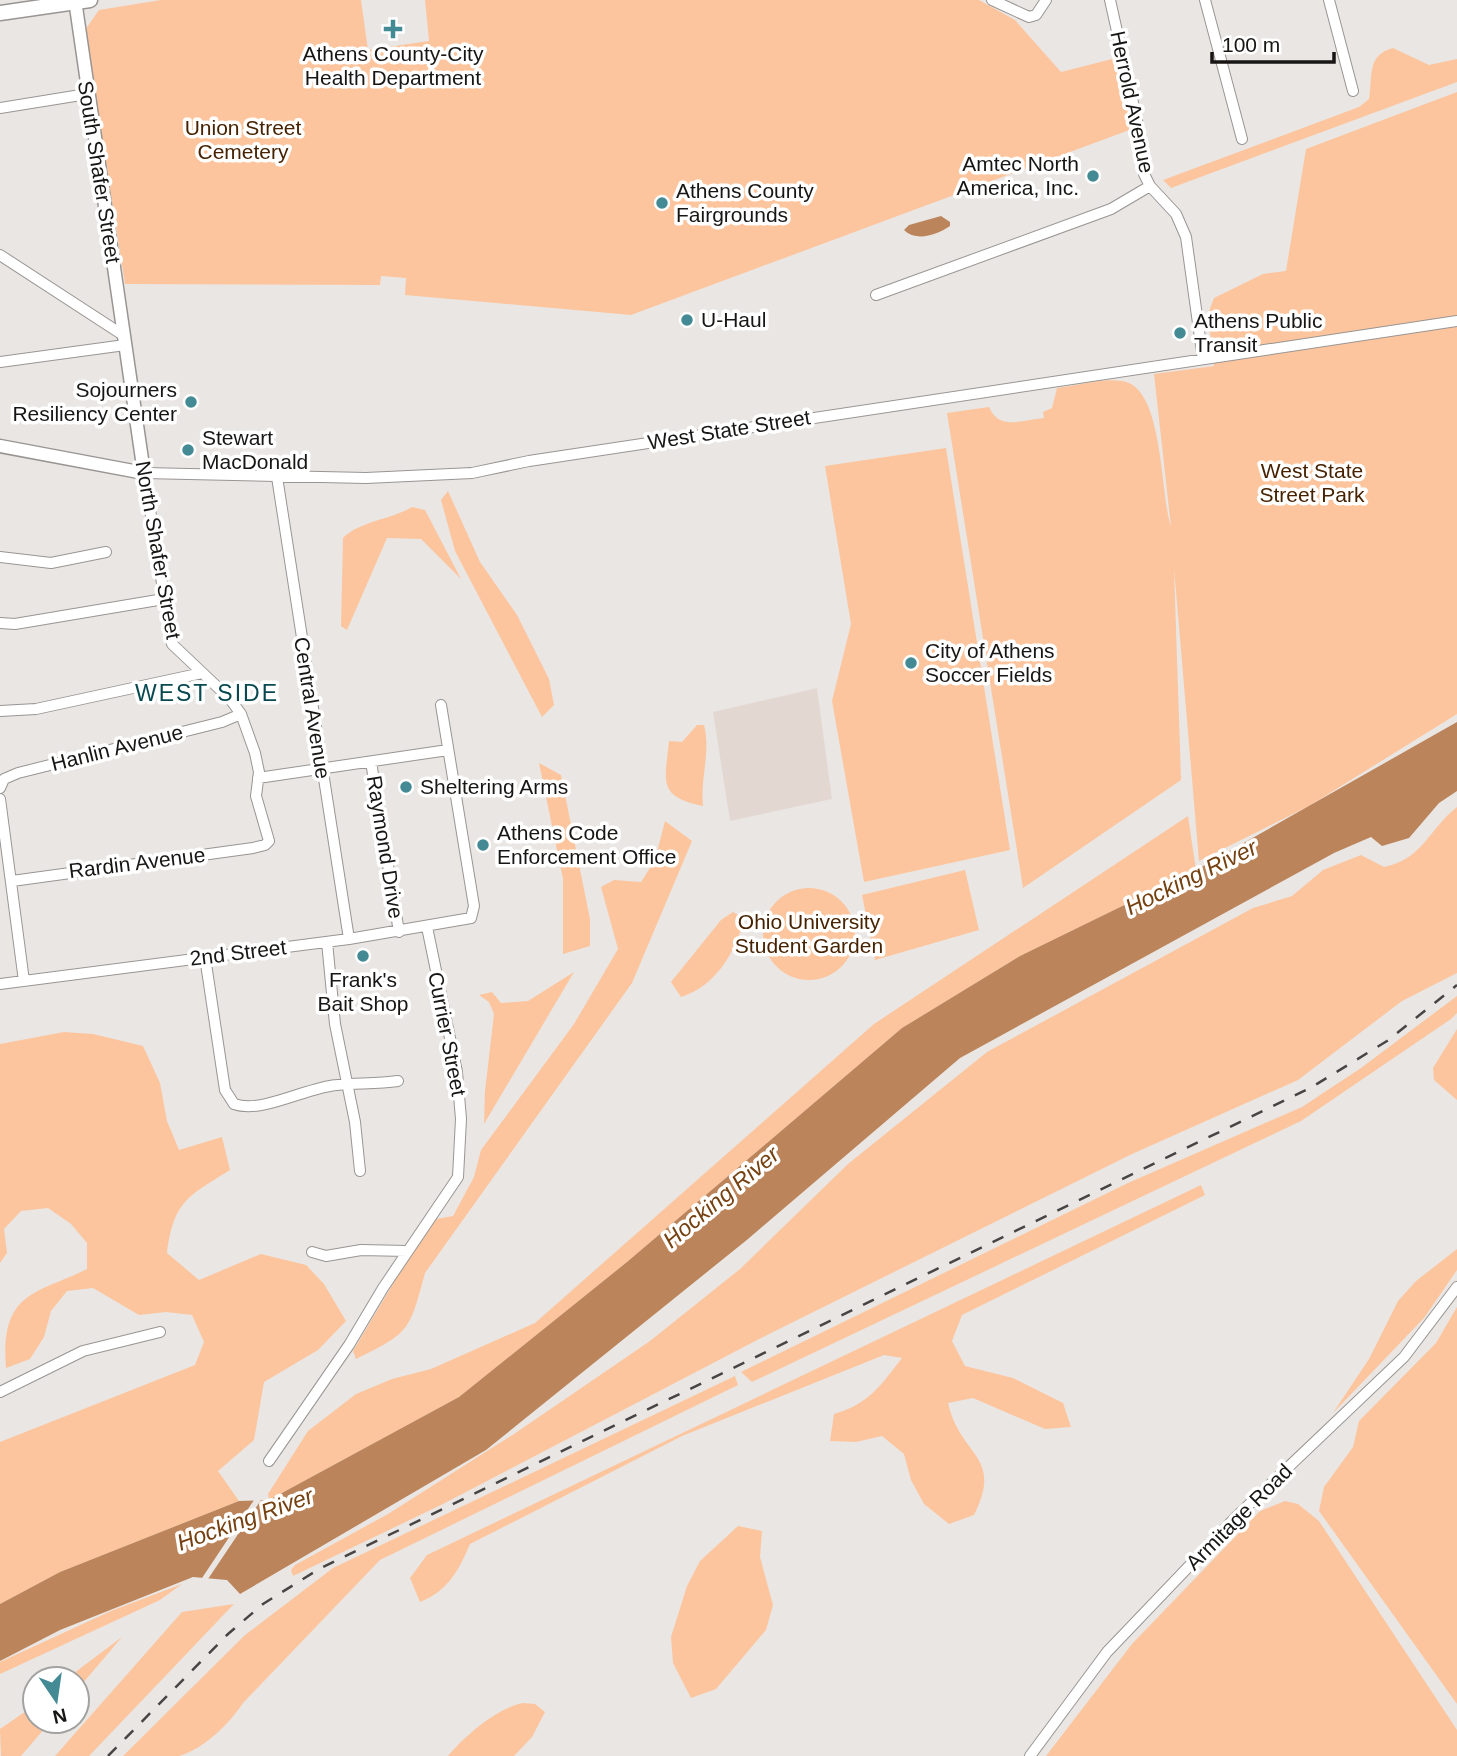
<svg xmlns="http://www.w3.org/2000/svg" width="1457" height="1756" font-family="Helvetica,sans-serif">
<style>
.built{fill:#e3d8d1}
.green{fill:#fcc59d}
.water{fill:#bb845a}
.pier{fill:#eae6e4}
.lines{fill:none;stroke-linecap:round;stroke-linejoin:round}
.minor-casing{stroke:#999593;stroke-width:12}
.tertiary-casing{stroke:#999593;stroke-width:15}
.secondary-casing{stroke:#999593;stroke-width:17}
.minor{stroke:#fff;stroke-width:10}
.tertiary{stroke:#fff;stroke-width:12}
.secondary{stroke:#fff;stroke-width:14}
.rail{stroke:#474544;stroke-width:2.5;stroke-dasharray:12 12;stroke-linecap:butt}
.poi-dot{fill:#448a94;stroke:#fff;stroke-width:2.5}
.labels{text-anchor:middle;stroke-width:7;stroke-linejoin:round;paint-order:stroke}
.poi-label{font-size:21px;fill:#171615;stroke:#fff;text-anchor:start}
.street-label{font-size:21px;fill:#171615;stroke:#fff}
.park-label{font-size:21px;fill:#472201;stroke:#fff}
.neighbourhood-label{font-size:23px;letter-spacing:2px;fill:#084850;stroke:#fff}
.water-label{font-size:23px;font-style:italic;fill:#764110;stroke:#fff}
</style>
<rect width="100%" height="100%" fill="#eae6e4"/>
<path class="built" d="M817 688 832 799 730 821 713 712Z"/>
<path class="green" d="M161 0H361L368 50 429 41 425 0H979L1015 20 1061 72 1116 58 1132 129 631 315 405 295 406 278 381 276 380 285 125 284 85 30 99 10Z
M1393 48 1429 65 1457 59V82L1171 188 1163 180 1359 107 1369 99C1373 77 1366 55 1393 48Z
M1457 92V714L1309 806 1199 861 1174 568 1181 780 1023 888 947 413 989 407C999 431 1022 420 1044 418L1043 412 1052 408 1057 388C1076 386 1102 378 1122 381 1164 386 1160 494 1171 527L1154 374 1214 366 1208 314 1214 298 1263 274 1286 271 1306 149Z
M946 448 1010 850 864 882 832 701 851 624 825 466Z
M448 491 480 562 517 615 549 679 554 705 542 717 455 551 441 500Z
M412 507 425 510 461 579 421 539 387 538 347 630 341 626 343 538C360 521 390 520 412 507Z
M697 725H704C711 753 700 778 703 806 657 796 665 782 669 741L682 742Z
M539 763 561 775 590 919V946L563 954V879Z
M1457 807V973L1402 1001 1298 1080 1132 1154 769 1334 443 1504 293 1576 291 1570 295 1565 388 1514 514 1434 650 1341 740 1269 848 1164 987 1052 1253 908 1292 896 1323 870 1361 855 1384 867C1423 859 1428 830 1457 807Z
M1188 816 1196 870 1020 956 902 1028 627 1262 459 1397 269 1500 268 1494 308 1431 356 1394 392 1379 431 1369 535 1323 874 1024Z
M665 821 692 841 632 983 425 1273C409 1331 411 1332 356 1359L353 1351 431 1220 453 1216 474 1177 481 1150 574 1024 618 949 601 887 614 880 641 882 655 860Z
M965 870 979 930 875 960 862 895Z
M763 934a46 46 0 1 1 92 0a46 46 0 1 1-92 0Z
M733 912 744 918C737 951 715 987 681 997L671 982 721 920Z
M574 972 484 1124 485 1091 494 1014 489 1002 479 995 492 992 501 1003 528 1001Z
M1457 996V1013L1451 1019 1301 1121 752 1382 741 1372 1128 1183 1302 1107 1361 1068Z
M1457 1029V1100L1434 1080 1433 1068Z
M64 1032 93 1034 143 1046 160 1083 167 1121 179 1150 222 1137 230 1170C187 1197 174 1201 167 1253L199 1280 261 1254 306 1265 324 1284 346 1321 318 1350 264 1382 254 1440 218 1471 239 1501 60 1572 0 1604V1442L195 1365 204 1342 192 1315 166 1312 139 1315 93 1288 67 1291 51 1311 44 1337 30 1359 6 1368C0 1291 37 1294 87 1269V1243L71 1224 48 1208 21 1211 4 1229 7 1253 0 1263V1044Z
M1201 1185 1205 1195 962 1315 952 1341 965 1366 1013 1378 1063 1403 1071 1427 1045 1429 973 1398 948 1403C960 1457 1004 1455 974 1515L949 1524 924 1504 911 1480 904 1454 882 1436 856 1442 830 1441 834 1414C869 1404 881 1385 902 1358L884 1355 682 1436 470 1544C459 1570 448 1591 420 1602L410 1578 427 1555Z
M1457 1249V1270L1424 1318 1333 1413 1369 1359 1398 1301 1416 1281Z
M1457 1307V1704L1319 1511 1324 1487 1353 1447 1359 1421 1436 1343Z
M735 1376 738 1385 380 1560 243 1703C229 1724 204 1749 179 1756 163 1756 140 1756 123 1756L245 1635 333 1568Z
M1285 1501 1298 1504 1319 1521 1457 1730V1756H1046L1132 1644 1260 1511Z
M738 1526 762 1531 760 1557 773 1605 766 1630 716 1689 691 1698 673 1663 671 1637 687 1586 700 1561Z
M182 1584 160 1600 0 1674V1662L111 1611Z
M234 1604 89 1756H55L182 1612Z
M122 1637 77 1690V1679H66Z
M523 1703 535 1704 545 1712 532 1737 514 1756H448C465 1736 497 1708 523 1703Z
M35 1705V1721H51L21 1756H1L0 1729Z"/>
<path class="water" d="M941 216 950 222V226C937 235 916 242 904 230L909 225Z
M1457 722V791L1439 803 1409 838 1382 846 1371 837 1334 853 960 1058 748 1239 486 1450 240 1594 227 1580 193 1577 60 1630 0 1661V1604L60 1572 239 1501 269 1500 459 1397 627 1262 902 1028 1020 956 1196 870Z"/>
<path class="pier" d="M256 1497H263L206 1582 200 1581Z"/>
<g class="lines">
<defs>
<path id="minor" d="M992 0 1029 17 1036 15 1046 0
M1110 0 1140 134 1144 174 1150 186 1176 214 1186 237 1203 359
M1205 0 1242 139
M1329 0 1353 91
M0 108 87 94
M0 255 123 335
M876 295 1111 209 1150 186
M0 362 125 345
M277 477 349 939
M0 557 51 563 106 552
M0 623 15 624 164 599
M0 711 36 709 202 673
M371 762 399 932
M258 778 448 750
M0 788 4 779 18 773 222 722 241 714
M0 799 24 981
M12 881 253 848 265 845 269 841 256 796 259 772 255 753 241 714 230 699 172 644 144 473 366 478 472 473 529 461 1457 321
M327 942 335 1024 355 1122 360 1171
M205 957 225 1090 234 1104C262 1114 307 1087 337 1085 357 1083 377 1084 398 1081
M0 984 349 939 471 918 474 906 441 705
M312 1252 326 1256 361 1250 407 1251
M0 1392 83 1351 160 1332
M269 1461 349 1345 383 1288 458 1177 461 1119 457 1072 427 927
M1030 1756 1107 1652 1237 1516 1404 1357 1457 1287"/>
<path id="tertiary" d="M0 446 144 473 75 0"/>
<path id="secondary" d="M0 13 90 0"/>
</defs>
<use href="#minor" class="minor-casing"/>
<use href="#tertiary" class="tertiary-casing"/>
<use href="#secondary" class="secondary-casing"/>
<use href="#minor" class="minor"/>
<use href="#tertiary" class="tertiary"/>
<use href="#secondary" class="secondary"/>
<path class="rail" d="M108 1756 228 1634 263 1604 319 1569 1312 1087 1387 1041 1457 985"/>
</g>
<g class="poi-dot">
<path d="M389.5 18.5h7v7h7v7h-7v7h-7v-7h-7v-7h7z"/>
<circle cx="1093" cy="176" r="7"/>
<circle cx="662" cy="203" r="7"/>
<circle cx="687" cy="320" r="7"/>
<circle cx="1180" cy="333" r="7"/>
<circle cx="191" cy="402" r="7"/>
<circle cx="188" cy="450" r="7"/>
<circle cx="911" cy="663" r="7"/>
<circle cx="406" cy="787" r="7"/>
<circle cx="483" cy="845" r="7"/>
<circle cx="363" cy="956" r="7"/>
</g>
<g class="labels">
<g class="poi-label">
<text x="393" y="61" text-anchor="middle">Athens County-City<tspan x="393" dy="24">Health Department</tspan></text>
<text x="1079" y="171" text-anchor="end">Amtec North<tspan x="1079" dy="24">America, Inc.</tspan></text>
<text x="676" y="198">Athens County<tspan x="676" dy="24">Fairgrounds</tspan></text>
<text x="701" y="327">U-Haul</text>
<text x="1194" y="328">Athens Public<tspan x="1194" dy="24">Transit</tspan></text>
<text x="177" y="397" text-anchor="end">Sojourners<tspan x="177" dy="24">Resiliency Center</tspan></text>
<text x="202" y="445">Stewart<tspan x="202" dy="24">MacDonald</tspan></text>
<text x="925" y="658">City of Athens<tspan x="925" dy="24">Soccer Fields</tspan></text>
<text x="420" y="794">Sheltering Arms</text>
<text x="497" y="840">Athens Code<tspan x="497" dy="24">Enforcement Office</tspan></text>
<text x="363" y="987" text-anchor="middle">Frank's<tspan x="363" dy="24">Bait Shop</tspan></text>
</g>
<g class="street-label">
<text transform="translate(1132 102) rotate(78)" y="7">Herrold Avenue</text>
<text transform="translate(99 172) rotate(81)" y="7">South Shafer Street</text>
<text transform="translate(729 430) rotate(-9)" y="7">West State Street</text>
<text transform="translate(158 550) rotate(80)" y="7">North Shafer Street</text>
<text transform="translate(312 708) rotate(81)" y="7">Central Avenue</text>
<text transform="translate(117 748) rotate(-14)" y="7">Hanlin Avenue</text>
<text transform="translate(385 847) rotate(81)" y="7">Raymond Drive</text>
<text transform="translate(137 863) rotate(-7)" y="7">Rardin Avenue</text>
<text transform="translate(238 953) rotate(-7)" y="7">2nd Street</text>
<text transform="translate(447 1034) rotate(79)" y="7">Currier Street</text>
<text transform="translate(1239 1517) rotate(-45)" y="7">Armitage Road</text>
</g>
<g class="park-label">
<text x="243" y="135">Union Street<tspan x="243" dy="24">Cemetery</tspan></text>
<text x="1312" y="478">West State<tspan x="1312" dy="24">Street Park</tspan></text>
<text x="809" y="929">Ohio University<tspan x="809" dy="24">Student Garden</tspan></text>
</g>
<g class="neighbourhood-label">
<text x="207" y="701">WEST SIDE</text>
</g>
<g class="water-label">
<text transform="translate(1191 877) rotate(-26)" y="8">Hocking River</text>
<text transform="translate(721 1197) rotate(-40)" y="8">Hocking River</text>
<text transform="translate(245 1519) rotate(-20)" y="8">Hocking River</text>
</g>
</g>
<g transform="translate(56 1700) rotate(167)"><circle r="33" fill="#ffffff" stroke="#a2a2a1" stroke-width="2"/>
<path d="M0-5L12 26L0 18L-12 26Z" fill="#448a94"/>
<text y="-10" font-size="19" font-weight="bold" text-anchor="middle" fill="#171615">N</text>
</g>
<path d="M1212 52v10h122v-10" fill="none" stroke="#171615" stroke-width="3.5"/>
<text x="1222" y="52" font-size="21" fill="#171615" stroke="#ffffff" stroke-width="5" paint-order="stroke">100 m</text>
</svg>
